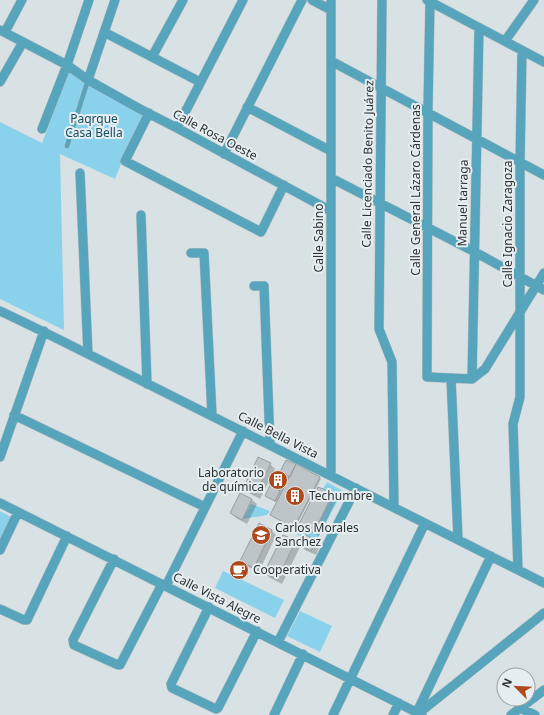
<svg xmlns="http://www.w3.org/2000/svg" width="544" height="715" font-family="'Noto Sans',sans-serif">
<style>
.green{fill:#8ad2eb}
.shadow{fill:#0003}
.building{fill:#bdc5c8;stroke:#969ea1}
.lines{fill:none;stroke-linecap:round;stroke-linejoin:round}
.service-casing{stroke:#b6bec0;stroke-width:5.5}
.minor-casing{stroke:#b6bec0;stroke-width:10}
.service{stroke:#57a4bd;stroke-width:4.5}
.minor{stroke:#57a4bd;stroke-width:9}
.labels{text-anchor:middle;stroke-width:4;stroke-linejoin:round;paint-order:stroke}
.park-label{font-size:12px;fill:#164e5f;stroke:#e6eef1}
.street-label{font-size:12px;fill:#2d3132;stroke:#e6eef1}
.poi-label{font-size:12px;fill:#2d3132;stroke:#e6eef1;text-anchor:start}
</style>
<rect width="100%" height="100%" fill="#d8e1e4"/>
<path class="green" d="M72 65 148 109 123 159 115 179 60 154 64 330 0 299V122L42 143Z
M327 482 343 491 315 543 296 534 300 525 314 532 333 494 323 489Z
M251 504 270 511 267 515 243 519Z
M0 511 11 517 0 541Z
M223 571 284 600 275 618 215 588Z
M300 611 332 626 320 652 287 636Z"/>
<path class="shadow" d="M270 464 275 469 260 499 249 493 244 488Z
M296 465 321 479 295 528 271 515 277 503 266 496 280 473Z
M319 488 333 494 337 499 319 536 305 529 300 524Z
M252 500 257 504 247 524 236 518 231 513Z
M271 530 276 535 259 572 246 566 242 561Z
M305 535 315 540 320 545 316 555 305 550 301 545 282 584 270 578 265 573 296 542 300 546Z
M239 566 244 569 241 575 238 574Z"/>
<path class="building" d="M258 457 271 463 255 495 243 489Z
M286 460 296 464 290 477 280 472Z
M296 464 320 477 294 528 270 515Z
M277 470 287 475 280 491 270 485Z
M270 485 280 491 275 501 265 496Z
M318 487 333 493 314 532 299 524Z
M240 493 252 499 242 520 230 513Z
M259 523 272 530 254 568 240 561Z
M304 534 316 540 311 551 299 545Z
M283 535 296 541 277 579 264 573Z
M239 565 243 567 240 575 235 573Z"/>
<g class="lines">
<defs>
<path id="service" d="M67 146 88 80"/>
<path id="minor" d="M312 0 331 10
M331 0V475
M382 0 379 329 392 362 394 507
M427 0 544 62
M430 2 428 107 427 377 472 379
M0 30 67 65 88 80 140 109 177 128 331 211
M5 32 22 0
M104 32 200 82
M505 41 534 0
M152 57 183 0
M331 61 544 175
M88 80 115 0
M0 82 23 42
M247 107 331 151
M149 113 125 161 261 232 284 185
M177 128 243 0
M42 129 67 65 89 0
M224 154 302 0
M80 173 88 354
M331 178 475 252 544 290
M141 215 147 384
M191 253H204L212 415
M254 286H264L270 444
M0 311C50 334 99 360 148 384 280 450 412 517 544 583
M451 378 458 539
M472 379 479 28
M472 379 485 369 544 273
M14 415 205 507
M0 457 44 331
M0 503 422 715
M0 550 18 512
M114 559 73 640 74 645 118 665H120L162 584
M518 570 513 424 520 397V163L522 51
M166 586 243 431
M209 607 171 684 172 688 216 709 218 708 257 631
M0 609 24 620H27L67 536
M278 642 356 488
M520 708 535 715
M417 712 491 556
M419 713 544 613
M274 715 303 654
M333 715 425 523
M393 715 399 703
M511 715 544 690"/>
</defs>
<use href="#service" class="service-casing"/>
<use href="#minor" class="minor-casing"/>
<use href="#service" class="service"/>
<use href="#minor" class="minor"/>
</g>
<defs>
<symbol id="building-disc" viewBox="-11 -11 22 22"><circle r="9.5" fill="#ae491b" stroke="#e6eef1"/><path d="M-4-6H4V6H1V3H-1V6H-4ZM-2.5-4.3h1.7v1.8h-1.7ZM.8-4.3h1.7v1.8H.8ZM-2.5-1h1.7V.8h-1.7ZM.8-1h1.7V.8H.8Z" fill="#fff"/></symbol>
<symbol id="school-disc" viewBox="-11 -11 22 22"><circle r="9.5" fill="#ae491b" stroke="#e6eef1"/><path d="M0-5L7-2L0 1L-7-2ZM-4 1L0 2.5L4 1V4Q0 6-4 4Z" fill="#fff"/></symbol>
<symbol id="cafe-disc" viewBox="-11 -11 22 22"><circle r="9.5" fill="#ae491b" stroke="#e6eef1"/><path d="M-5.5-4.5H6V0H3Q3 3.5 0 3.5H-2.5Q-5.5 3.5-5.5 0ZM3-3.2v2h1.7v-2ZM-6 4.5H4V6H-6Z" fill="#fff"/></symbol>
</defs>
<g fill-rule="evenodd">
<use href="#building-disc" x="267" y="469" width="22" height="22"/>
<use href="#building-disc" x="284" y="485" width="22" height="22"/>
<use href="#school-disc" x="250" y="524" width="22" height="22"/>
<use href="#cafe-disc" x="228" y="559" width="22" height="22"/>
</g>
<g class="labels">
<g class="park-label">
<text x="94" y="123">Paqrque<tspan x="94" dy="14">Casa Bella</tspan></text>
</g>
<g class="street-label">
<text transform="translate(215 135) rotate(28)" y="4">Calle Rosa Oeste</text>
<text transform="translate(368 164) rotate(-89)" y="4">Calle Licenciado Benito Juárez</text>
<text transform="translate(416 190) rotate(-90)" y="4">Calle General Lázaro Cárdenas</text>
<text transform="translate(463 203) rotate(-89)" y="4">Manuel tarraga</text>
<text transform="translate(508 224) rotate(-90)" y="4">Calle Ignacio Zaragoza</text>
<text transform="translate(319 238) rotate(-90)" y="4">Calle Sabino</text>
<text transform="translate(278 435) rotate(27)" y="4">Calle Bella Vista</text>
<text transform="translate(217 598) rotate(27)" y="4">Calle Vista Alegre</text>
</g>
<g class="poi-label">
<text x="264" y="477" text-anchor="end">Laboratorio<tspan x="264" dy="14">de química</tspan></text>
<text x="309" y="500">Techumbre</text>
<text x="275" y="532">Carlos Morales<tspan x="275" dy="14">Sanchez</tspan></text>
<text x="253" y="574">Cooperativa</text>
</g>
</g>
<g transform="translate(516 687) rotate(294)"><circle r="19" fill="#e6eef1" stroke="#9ca2a5"/>
<path d="M0-3L7 15L0 10L-7 15Z" fill="#ae491b"/>
<text y="-6" font-size="11" font-weight="bold" text-anchor="middle" fill="#2d3132">N</text>
</g>
</svg>
